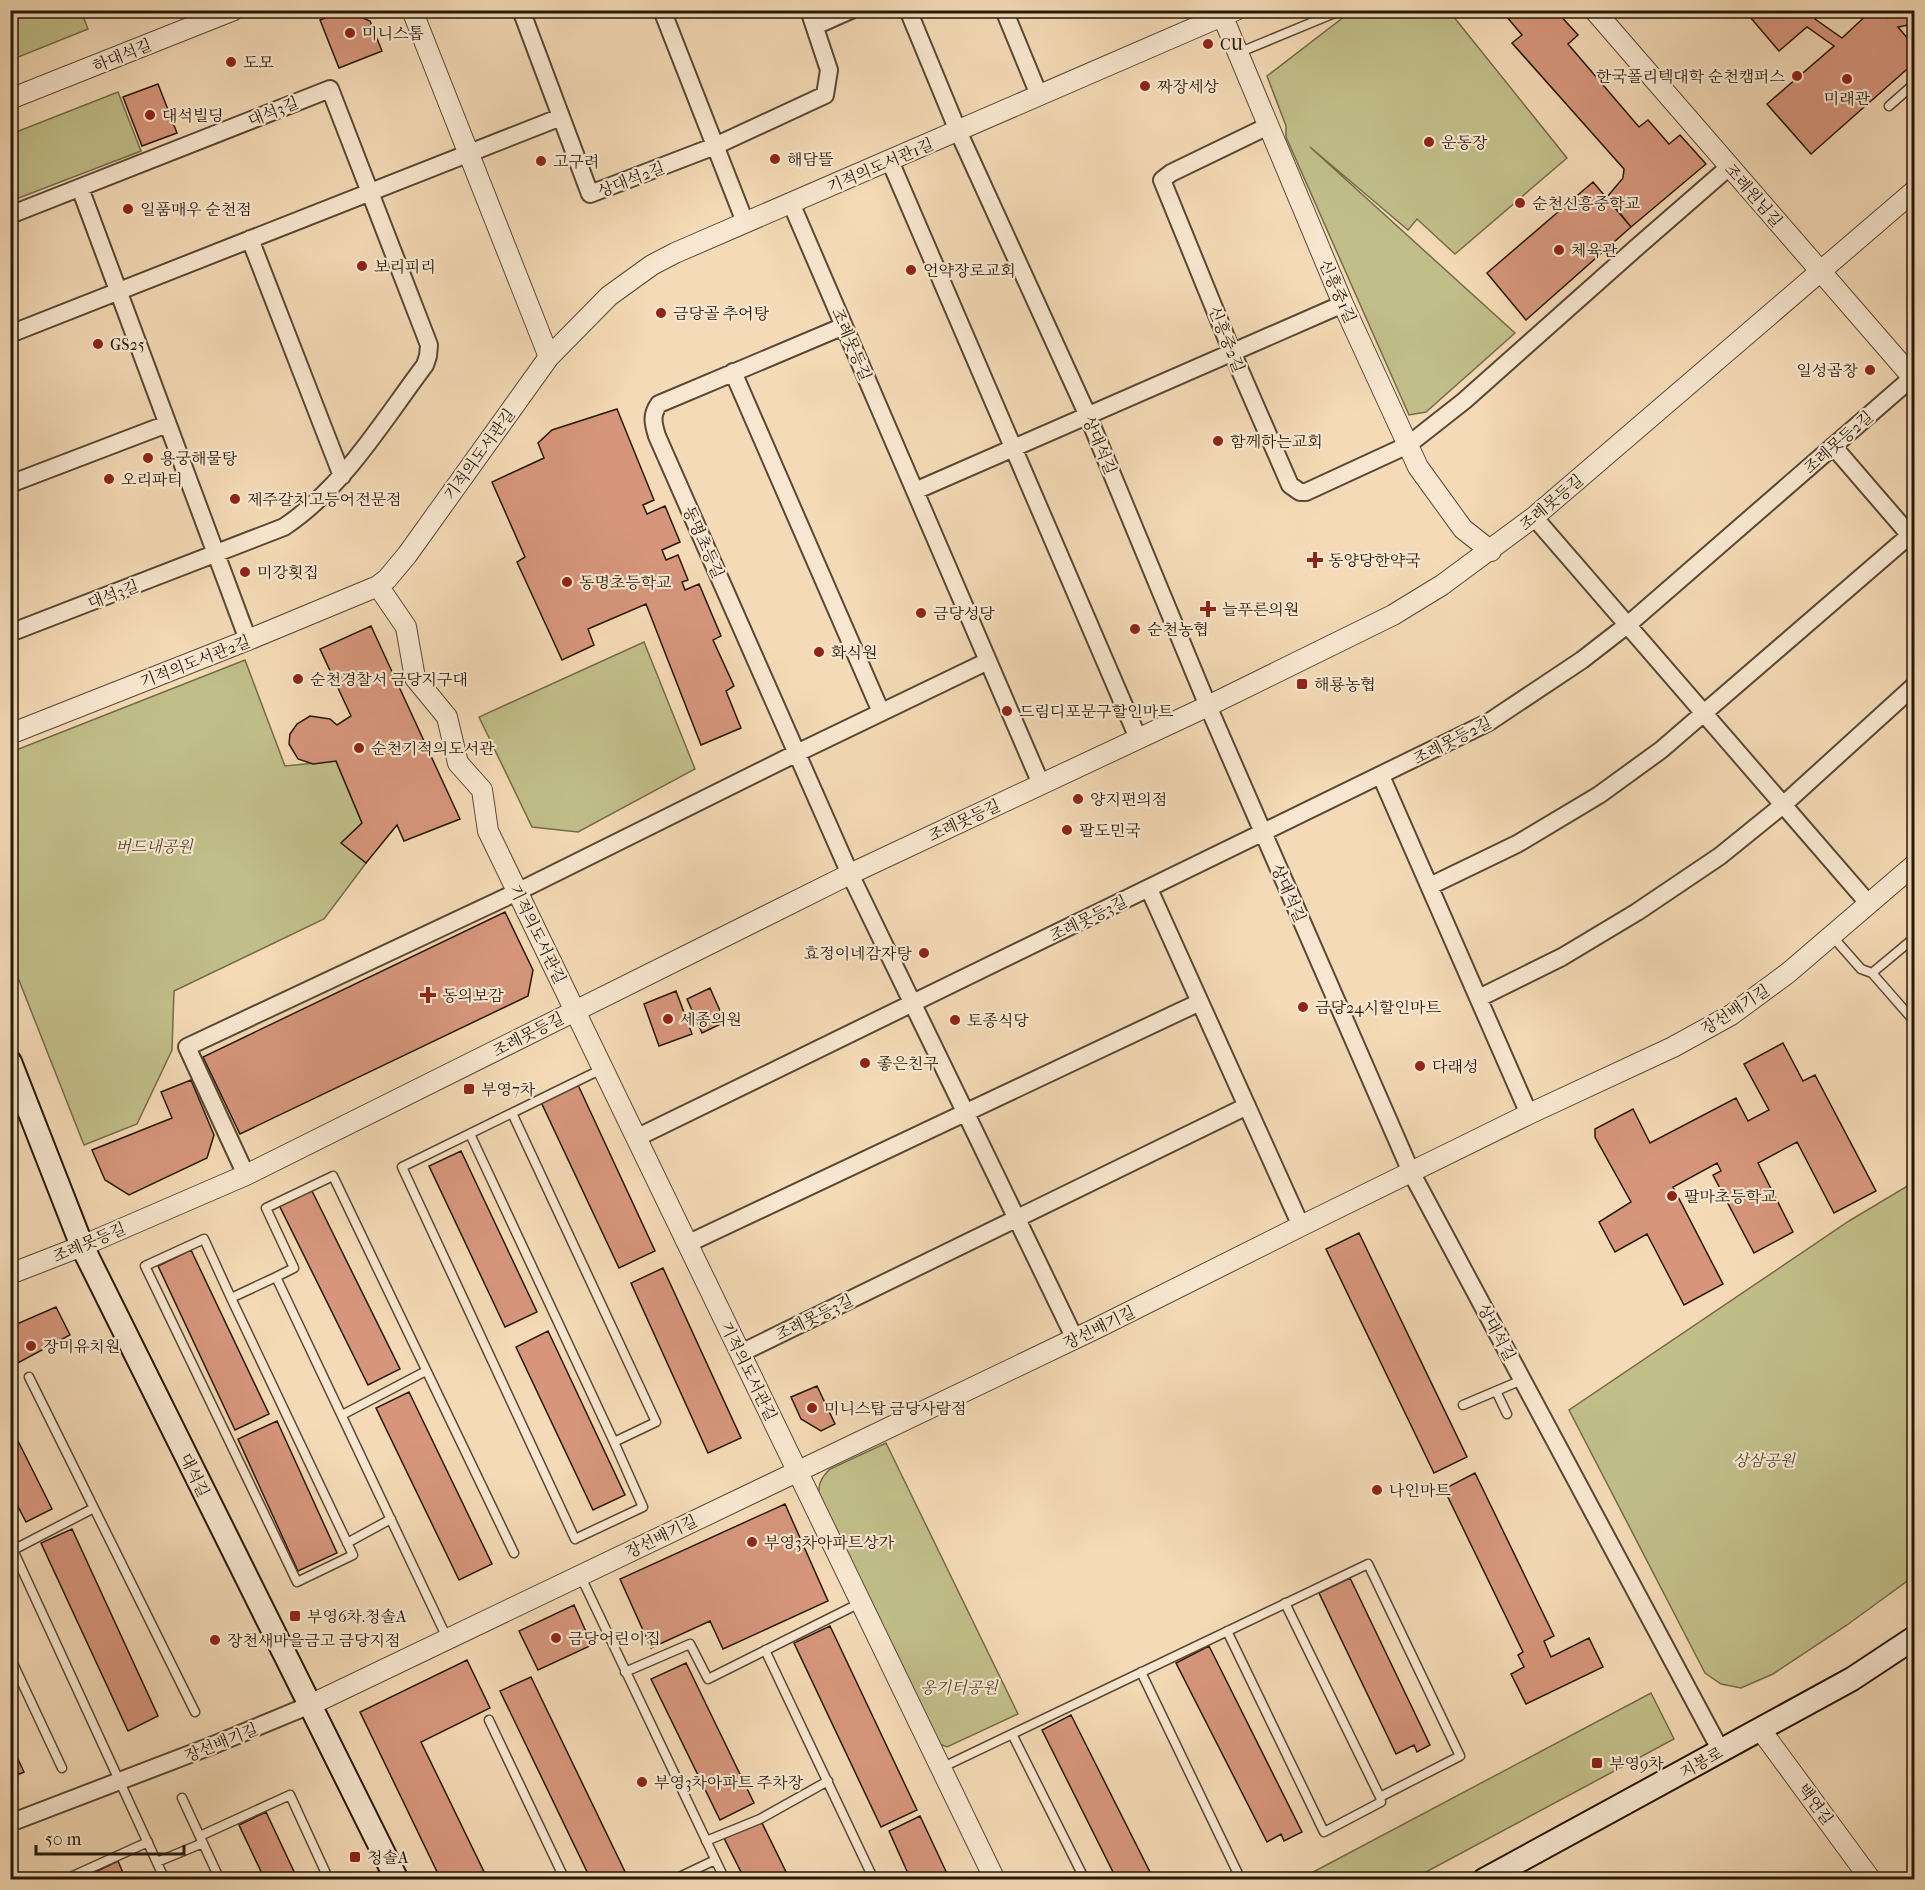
<svg xmlns="http://www.w3.org/2000/svg" width="1925" height="1890" font-family="'IM FELL French Canon','Noto Serif KR',serif">
<style>
.green{fill:#c1be89;stroke:#736c49;stroke-width:1.5}
.building{fill:#d7967c;stroke:#251909;stroke-width:1.5}
.lines{fill:none;stroke-linecap:round;stroke-linejoin:round}
.service-casing{stroke:#594934;stroke-width:11}
.minor-casing{stroke:#594934;stroke-width:20}
.tertiary-casing{stroke:#594934;stroke-width:22}
.secondary-casing{stroke:#251909;stroke-width:26}
.service{stroke:#f8e7d0;stroke-width:8}
.minor{stroke:#f8e7d0;stroke-width:16}
.tertiary{stroke:#f8e7d0;stroke-width:20}
.secondary{stroke:#f8e7d0;stroke-width:22}
.poi-dot{fill:#8f2418;stroke:#f8e7d0;stroke-width:2}
.labels{text-anchor:middle;stroke-width:4.5;stroke-linejoin:round;paint-order:stroke}
.poi-label{font-size:16px;fill:#251909;stroke:#f8e7d0;text-anchor:start}
.street-label{font-size:16px;fill:#251909;stroke:#f8e7d0}
.park-label{font-size:16px;font-style:italic;fill:#544b2f;stroke:#f8e7d0}
</style>
<rect width="100%" height="100%" fill="#f4dab6"/>
<filter id="stains"><feTurbulence type="fractalNoise" baseFrequency=".00333" numOctaves="4"/><feColorMatrix values="0 0 0 0 .2 0 0 0 0 .09 0 0 0 0 .02 0 0 0 .5 -.17"/></filter>
<radialGradient id="worn" r=".72"><stop offset=".6" stop-color="#630" stop-opacity="0"/><stop offset="1" stop-color="#630" stop-opacity=".3"/></radialGradient>
<path class="green" d="M11 10 81 11 88 29 11 60Z
M1353 10 1449 11 1567 158 1455 254 1417 219 1408 230 1310 147 1515 333 1426 412 1409 415 1286 137V126L1267 76Z
M118 92 141 151 11 201V134Z
M644 642 695 769 578 832 532 827 479 717Z
M245 660 285 766 336 761 362 823 342 843 366 863 324 919 174 991 172 1050 137 1124 84 1145 11 960V752Z
M1914 1182V1576L1847 1625 1773 1674 1741 1688 1721 1684 1705 1673 1569 1410 1849 1221Z
M886 1443 1018 1714 947 1747 940 1744 819 1494C818 1483 822 1477 830 1469Z
M1651 1693 1674 1739 1413 1879H1300Z"/>
<path class="building" d="M345 10 370 21 382 51 339 68 320 20Z
M1501 10H1564L1559 14 1578 35 1568 44 1639 127 1648 120 1669 144 1680 135 1706 164 1631 227 1607 197 1623 178 1624 169 1512 43 1522 35Z
M1744 10H1825L1815 19 1842 38 1872 10H1881L1888 18 1894 13V10H1914V24L1898 27 1914 46V63L1811 154 1767 104 1834 46 1807 27 1779 51Z
M158 84 177 133 142 146 123 97Z
M1593 182 1631 227 1526 320 1487 273Z
M617 409 654 500 643 505 647 514 665 506 680 542 662 550 666 560 678 555 688 580 682 582 685 590 699 584 721 636 713 640 734 686 726 691 741 728 701 745 646 604 588 629 594 645 562 660 517 562 525 557 492 482 544 458 538 443 552 430Z
M371 626 460 819 404 841 397 825 366 863 341 843 362 823 336 761 313 764 298 759 289 744 290 734 297 724 310 716 330 719 337 725 351 716 320 649Z
M505 912 533 970 528 996 240 1134 203 1057Z
M710 988 725 1022 702 1033 687 999Z
M676 991 692 1034 659 1046 644 1004Z
M1783 1043 1803 1081 1815 1075 1876 1191 1834 1213 1797 1142 1758 1163 1793 1232 1754 1253 1713 1175 1721 1171 1717 1163 1673 1187 1723 1284 1684 1305 1647 1234 1615 1252 1599 1222 1631 1202 1595 1137V1129L1633 1109 1650 1143 1736 1098 1748 1121 1769 1110 1744 1064Z
M191 1080 214 1135 207 1158 129 1195 105 1180 92 1150 172 1118 161 1092Z
M578 1085 655 1251 619 1268 541 1102Z
M461 1151 537 1312 505 1327 429 1166Z
M311 1189 400 1369 368 1385 279 1205Z
M1359 1233 1467 1457 1434 1473 1326 1249Z
M191 1250 269 1414 235 1430 158 1266Z
M663 1268 741 1438 708 1453 631 1283Z
M56 1307 70 1335 14 1365 10 1356V1327Z
M548 1331 625 1495 593 1510 516 1347Z
M817 1386 835 1424 821 1431 801 1419 791 1397Z
M409 1392 492 1564 459 1580 376 1408Z
M277 1421 337 1553 298 1571 238 1439Z
M10 1425 52 1509 26 1522 10 1491Z
M1475 1473 1554 1636 1544 1641 1551 1657 1589 1638 1603 1667 1526 1704 1511 1674 1524 1667 1518 1655 1523 1652 1444 1489Z
M785 1504 828 1601 723 1649 710 1621 651 1648 620 1579Z
M72 1529 158 1716 128 1731 41 1543Z
M1350 1578 1430 1745 1417 1752 1414 1745 1396 1754 1319 1593Z
M574 1605 592 1645 538 1670 519 1631Z
M830 1626 917 1810 881 1827 794 1643Z
M1209 1646 1302 1832 1284 1841 1281 1834 1267 1842 1176 1663Z
M467 1660 490 1708 421 1742 488 1880H441L360 1712Z
M686 1663 754 1803 720 1820 651 1679Z
M531 1677 629 1880H591L500 1691Z
M1071 1715 1154 1880H1117L1042 1730Z
M10 1742 24 1772 10 1778Z
M266 1812 298 1880H265L239 1825Z
M920 1816 950 1880H911L889 1831Z
M760 1819 790 1880H745L724 1838Z
M118 1861 126 1880H91L89 1875Z"/>
<g class="lines">
<defs>
<path id="service" d="M1238 53 1342 10
M1889 106 1914 84
M1832 936 1861 969 1872 973 1914 938
M1872 973 1914 1021
M512 1113 402 1167 575 1539 643 1507 614 1442 656 1422 512 1113 602 1069
M470 1134 614 1442
M276 1277 294 1268 266 1208 333 1176 514 1553
M231 1298 353 1555 297 1582 145 1266 204 1239 231 1298 276 1277 447 1638
M29 1377 195 1712
M1496 1391 1507 1414
M1463 1405 1522 1380
M342 1415 426 1371
M94 1508 13 1550 165 1880
M347 1543 391 1519
M580 1575 725 1880
M1285 1603 1380 1797
M765 1650 874 1880
M10 1657 62 1768
M625 1672 690 1644 708 1679 860 1603
M1141 1672 1241 1880
M489 1720 565 1880
M1012 1734 1085 1880
M941 1768C1083 1700 1226 1632 1368 1564L1460 1756 1380 1797 1381 1802 1324 1832 1227 1631
M182 1798 220 1880
M200 1836 290 1795 329 1880
M706 1841 760 1819 828 1781
M157 1862 203 1843
M64 1880 148 1842
M673 1880 715 1860"/>
<path id="minor" d="M521 10 590 194 715 146 825 95 829 70 809 10
M662 10 745 222
M908 10 958 131 1088 416 1208 706 1411 1172 1721 1751
M1004 10 1039 95
M815 26 851 10
M1268 126 1171 173 1162 180 1232 352 1290 485 1300 492H1306L1408 445 1464 401 1636 248 1729 167
M890 161 1138 738
M80 188 248 640
M791 203 1041 784
M10 215 330 89 429 345 428 356 425 365C382 422 344 487 284 527L10 633
M250 239 342 476
M844 326 659 404C651 415 653 423 657 436L850 874 1075 1339
M10 334 561 117
M733 372 881 712
M1833 446 1914 540
M10 484 167 424
M915 491 1343 304
M1534 517 1869 904
M1381 776 1529 1114
M1430 886 1517 844 1599 795 1661 750 1910 535
M1149 889 1301 1226
M1479 998 1562 957 1637 912 1720 856 1783 805 1914 686
M636 1138 1489 722 1582 660 1631 622 1914 376
M246 1175 187 1047 517 892 797 753 988 661
M687 1244 1200 1002
M741 1353 1247 1106
M10 1823 211 1746 310 1705"/>
<path id="tertiary" d="M412 10 549 357
M1220 10 1343 304 1418 467 1463 529 1491 551
M1594 10 1914 379
M10 99 234 10
M10 734 248 640 378 586
M10 1274 82 1246 246 1175 850 874 1208 706 1393 615 1442 585 1534 517 1914 191
M310 1705 1097 1328 1301 1226 1529 1114 1673 1047 1731 1015 1788 973 1914 865
M1760 1729 1871 1880
M995 1880 488 831 482 790 458 763 447 717 415 678 406 627 378 586 387 579 407 555 549 357 609 296 652 265 675 253 1236 10"/>
<path id="secondary" d="M10 1062 82 1246 397 1880
M1484 1880 1852 1679 1914 1638"/>
</defs>
<use href="#service" class="service-casing"/>
<use href="#minor" class="minor-casing"/>
<use href="#tertiary" class="tertiary-casing"/>
<use href="#secondary" class="secondary-casing"/>
<use href="#service" class="service"/>
<use href="#minor" class="minor"/>
<use href="#tertiary" class="tertiary"/>
<use href="#secondary" class="secondary"/>
</g>
<g class="poi-dot">
<circle cx="350" cy="33" r="6"/>
<circle cx="1208" cy="44" r="6"/>
<circle cx="231" cy="62" r="6"/>
<circle cx="1797" cy="76" r="6"/>
<circle cx="1847" cy="79" r="6"/>
<circle cx="1145" cy="86" r="6"/>
<circle cx="150" cy="115" r="6"/>
<circle cx="1429" cy="142" r="6"/>
<circle cx="775" cy="159" r="6"/>
<circle cx="541" cy="161" r="6"/>
<circle cx="1520" cy="203" r="6"/>
<circle cx="128" cy="209" r="6"/>
<circle cx="1559" cy="250" r="6"/>
<circle cx="362" cy="266" r="6"/>
<circle cx="911" cy="270" r="6"/>
<circle cx="661" cy="313" r="6"/>
<circle cx="98" cy="344" r="6"/>
<circle cx="1870" cy="370" r="6"/>
<circle cx="1218" cy="441" r="6"/>
<circle cx="148" cy="458" r="6"/>
<circle cx="109" cy="479" r="6"/>
<circle cx="235" cy="499" r="6"/>
<path d="M1312 551h6v6h6v6h-6v6h-6v-6h-6v-6h6z"/>
<circle cx="245" cy="572" r="6"/>
<circle cx="567" cy="582" r="6"/>
<path d="M1205 600h6v6h6v6h-6v6h-6v-6h-6v-6h6z"/>
<circle cx="921" cy="613" r="6"/>
<circle cx="1135" cy="629" r="6"/>
<circle cx="819" cy="652" r="6"/>
<circle cx="298" cy="679" r="6"/>
<rect x="1296" y="678" width="12" height="12" rx="3"/>
<circle cx="1007" cy="711" r="6"/>
<circle cx="359" cy="748" r="6"/>
<circle cx="1078" cy="799" r="6"/>
<circle cx="1067" cy="830" r="6"/>
<circle cx="924" cy="953" r="6"/>
<path d="M425 986h6v6h6v6h-6v6h-6v-6h-6v-6h6z"/>
<circle cx="1303" cy="1007" r="6"/>
<circle cx="668" cy="1019" r="6"/>
<circle cx="955" cy="1020" r="6"/>
<circle cx="865" cy="1063" r="6"/>
<circle cx="1420" cy="1066" r="6"/>
<rect x="463" y="1083" width="12" height="12" rx="3"/>
<circle cx="1672" cy="1196" r="6"/>
<circle cx="31" cy="1346" r="6"/>
<circle cx="812" cy="1408" r="6"/>
<circle cx="1377" cy="1490" r="6"/>
<circle cx="752" cy="1542" r="6"/>
<rect x="289" y="1610" width="12" height="12" rx="3"/>
<circle cx="556" cy="1638" r="6"/>
<circle cx="215" cy="1640" r="6"/>
<rect x="1591" y="1757" width="12" height="12" rx="3"/>
<circle cx="642" cy="1782" r="6"/>
<rect x="349" y="1851" width="12" height="12" rx="3"/>
</g>
<g class="labels">
<g class="poi-label">
<text x="362" y="39">미니스톱</text>
<text x="1220" y="50">CU</text>
<text x="243" y="68">도모</text>
<text x="1785" y="82" text-anchor="end">한국폴리텍대학 순천캠퍼스</text>
<text x="1157" y="92">짜장세상</text>
<text x="1847" y="104" text-anchor="middle">미래관</text>
<text x="162" y="121">대석빌딩</text>
<text x="1441" y="148">운동장</text>
<text x="787" y="165">해담뜰</text>
<text x="553" y="167">고구려</text>
<text x="1532" y="209">순천신흥중학교</text>
<text x="140" y="215">일품매우 순천점</text>
<text x="1571" y="256">체육관</text>
<text x="374" y="272">보리피리</text>
<text x="923" y="276">언약장로교회</text>
<text x="673" y="319">금당골 추어탕</text>
<text x="110" y="350">GS25</text>
<text x="1858" y="376" text-anchor="end">일성곱창</text>
<text x="1230" y="447">함께하는교회</text>
<text x="160" y="464">용궁해물탕</text>
<text x="121" y="485">오리파티</text>
<text x="247" y="505">제주갈치고등어전문점</text>
<text x="1328" y="566">동양당한약국</text>
<text x="257" y="578">미강횟집</text>
<text x="579" y="588">동명초등학교</text>
<text x="1222" y="615">늘푸른의원</text>
<text x="933" y="619">금당성당</text>
<text x="1147" y="635">순천농협</text>
<text x="831" y="658">화식원</text>
<text x="310" y="685">순천경찰서 금당지구대</text>
<text x="1314" y="690">해룡농협</text>
<text x="1019" y="717">드림디포문구할인마트</text>
<text x="371" y="754">순천기적의도서관</text>
<text x="1090" y="805">양지편의점</text>
<text x="1079" y="836">팔도민국</text>
<text x="912" y="959" text-anchor="end">효정이네감자탕</text>
<text x="442" y="1001">동의보감</text>
<text x="1315" y="1013">금당24시할인마트</text>
<text x="680" y="1025">세종의원</text>
<text x="967" y="1026">토종식당</text>
<text x="877" y="1069">좋은친구</text>
<text x="1432" y="1072">다래성</text>
<text x="481" y="1095">부영7차</text>
<text x="1684" y="1202">팔마초등학교</text>
<text x="43" y="1352">장미유치원</text>
<text x="824" y="1414">미니스탑 금당사람점</text>
<text x="1389" y="1496">나인마트</text>
<text x="764" y="1548">부영3차아파트상가</text>
<text x="307" y="1622">부영6차.청솔A</text>
<text x="568" y="1644">금당어린이집</text>
<text x="227" y="1646">장천새마을금고 금당지점</text>
<text x="1609" y="1769">부영9차</text>
<text x="654" y="1788">부영3차아파트 주차장</text>
<text x="367" y="1863">청솔A</text>
</g>
<g class="street-label">
<text transform="translate(122 55) rotate(-22)" y="6">하대석길</text>
<text transform="translate(273 111) rotate(-22)" y="6">대석3길</text>
<text transform="translate(880 165) rotate(-23)" y="6">기적의도서관1길</text>
<text transform="translate(631 179) rotate(-21)" y="6">상대석2길</text>
<text transform="translate(1754 195) rotate(49)" y="6">조례원님길</text>
<text transform="translate(1338 291) rotate(66)" y="6">신흥중1길</text>
<text transform="translate(1227 339) rotate(68)" y="6">신흥중2길</text>
<text transform="translate(852 344) rotate(67)" y="6">조례못등길</text>
<text transform="translate(1838 442) rotate(-41)" y="6">조례못등2길</text>
<text transform="translate(1100 445) rotate(67)" y="6">상대석길</text>
<text transform="translate(479 454) rotate(-54)" y="6">기적의도서관길</text>
<text transform="translate(1551 502) rotate(-40)" y="6">조례못등길</text>
<text transform="translate(704 542) rotate(66)" y="6">동명초등길</text>
<text transform="translate(113 594) rotate(-21)" y="6">대석3길</text>
<text transform="translate(195 661) rotate(-21)" y="6">기적의도서관2길</text>
<text transform="translate(1452 740) rotate(-27)" y="6">조례못등2길</text>
<text transform="translate(964 820) rotate(-25)" y="6">조례못등길</text>
<text transform="translate(1289 893) rotate(66)" y="6">상대석길</text>
<text transform="translate(1088 918) rotate(-26)" y="6">조례못등3길</text>
<text transform="translate(538 934) rotate(64)" y="6">기적의도서관길</text>
<text transform="translate(1735 1009) rotate(-33)" y="6">장선배기길</text>
<text transform="translate(528 1034) rotate(-27)" y="6">조례못등길</text>
<text transform="translate(89 1242) rotate(-23)" y="6">조례못등길</text>
<text transform="translate(814 1317) rotate(-26)" y="6">조례못등3길</text>
<text transform="translate(1099 1327) rotate(-26)" y="6">장선배기길</text>
<text transform="translate(1497 1332) rotate(62)" y="6">상대석길</text>
<text transform="translate(749 1371) rotate(64)" y="6">기적의도서관길</text>
<text transform="translate(195 1475) rotate(64)" y="6">대석길</text>
<text transform="translate(661 1536) rotate(-26)" y="6">장선배기길</text>
<text transform="translate(221 1742) rotate(-22)" y="6">장선배기길</text>
<text transform="translate(1701 1762) rotate(-29)" y="6">지봉로</text>
<text transform="translate(1816 1804) rotate(53)" y="6">백연길</text>
</g>
<g class="park-label">
<text x="154" y="852">버드내공원</text>
<text x="1764" y="1466">상삼공원</text>
<text x="959" y="1693">옹기터공원</text>
</g>
</g>
<rect width="1925" height="1890" fill="none" stroke="#f4dab6" stroke-width="36"/>
<rect x="12" y="12" width="1901" height="1866" fill="none" stroke="#251909" stroke-width="3"/>
<rect x="18" y="18" width="1889" height="1854" fill="none" stroke="#251909" stroke-width="1.5"/>
<path d="M36 1845v9h148v-9" fill="none" stroke="#251909" stroke-width="3"/>
<text x="45" y="1845" font-size="18" fill="#251909" stroke="#f8e7d0" stroke-width="4.5" paint-order="stroke">50 m</text>
<rect width="100%" height="100%" filter="url(#stains)"/>
<rect width="100%" height="100%" fill="url(#worn)"/>
</svg>
